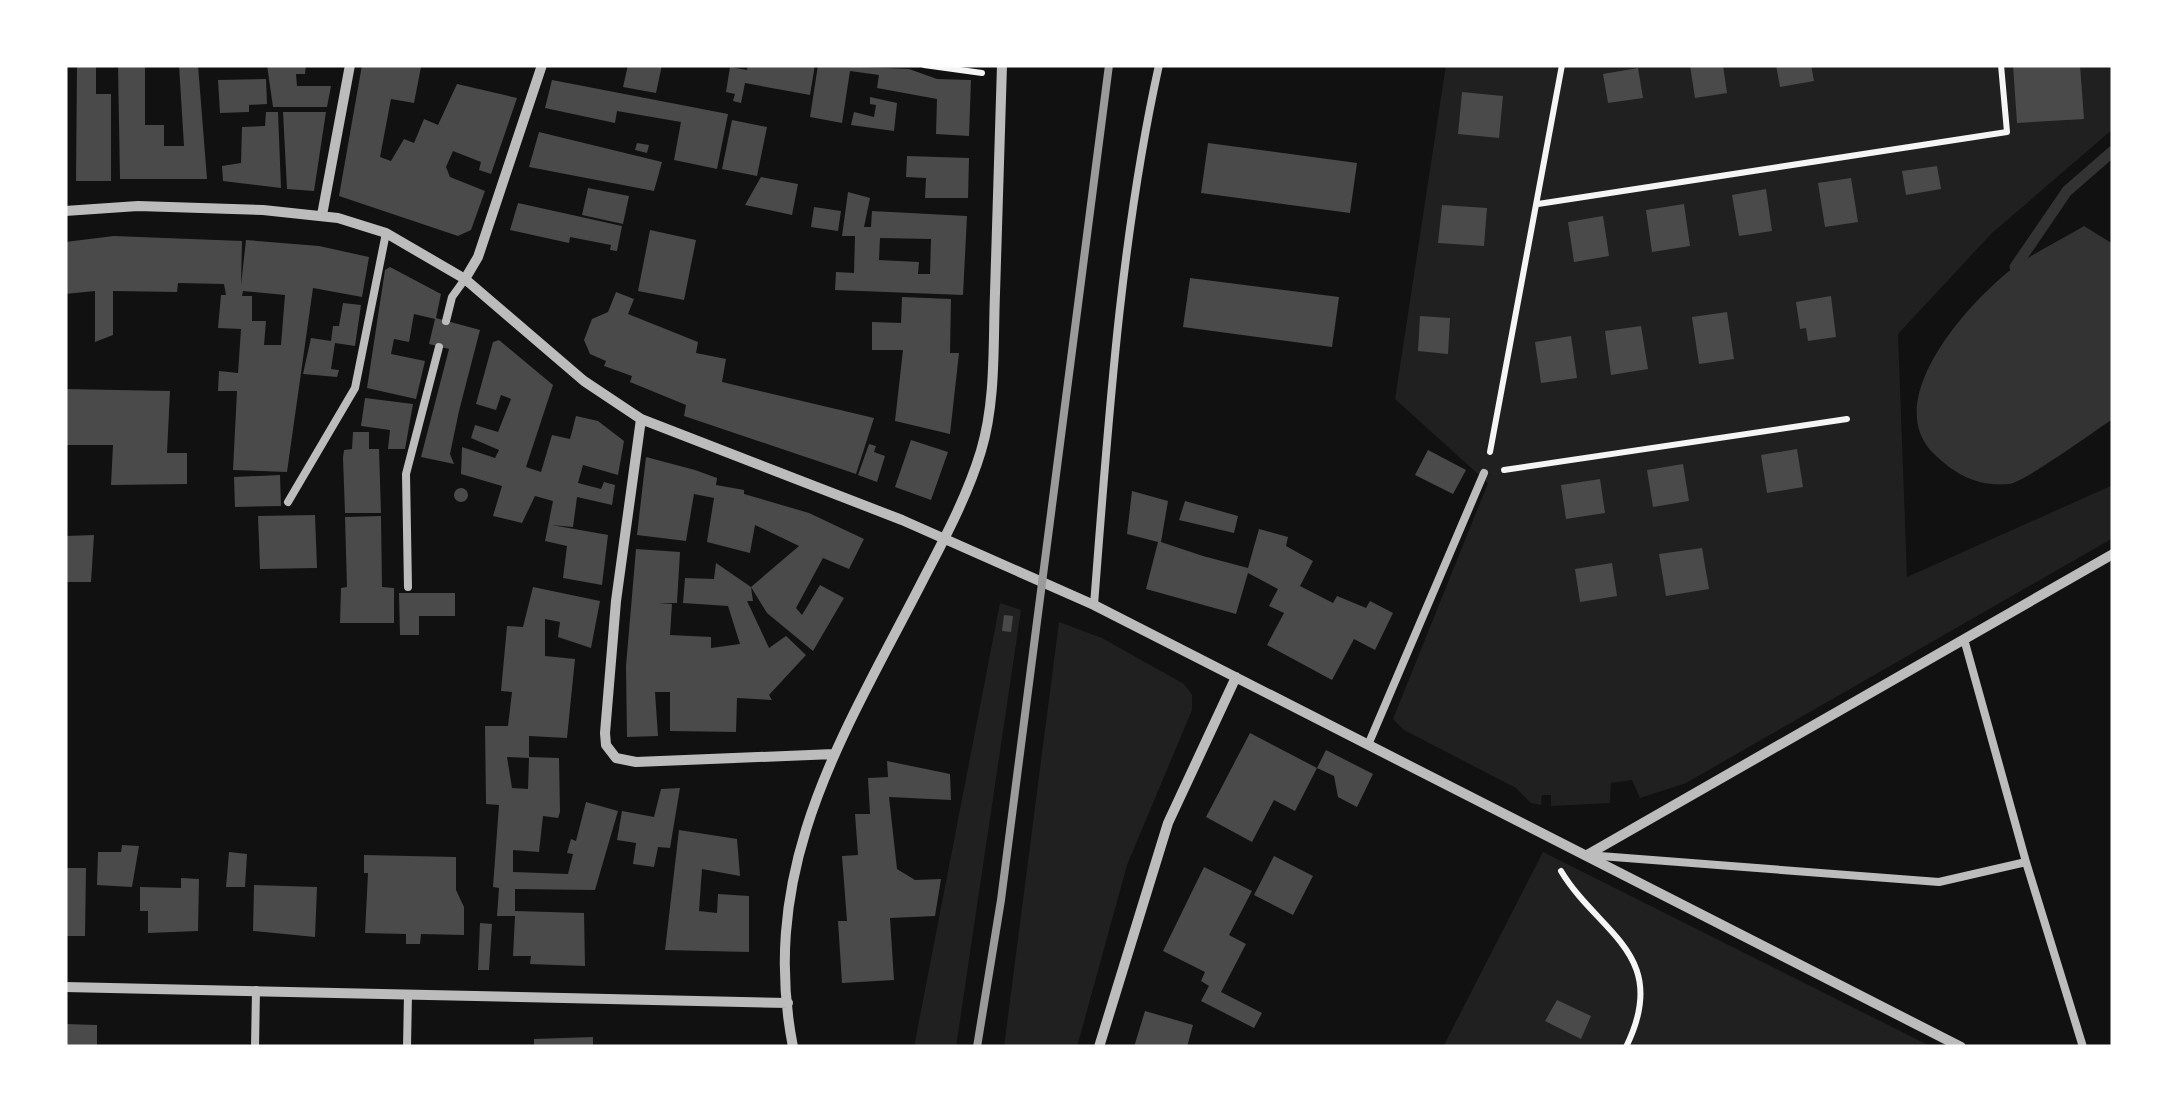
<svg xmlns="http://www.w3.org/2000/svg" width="2178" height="1112" font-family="'Sofia Sans Condensed',sans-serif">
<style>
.green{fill:#202020}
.water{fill:#333}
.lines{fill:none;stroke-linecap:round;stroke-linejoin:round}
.stream{stroke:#333;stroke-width:11}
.building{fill:#4a4a4a;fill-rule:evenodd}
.path{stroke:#f5f5f5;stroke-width:6}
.service{stroke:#bcbcbc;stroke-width:8}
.minor{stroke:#bcbcbc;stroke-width:10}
.rail{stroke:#9a9a9a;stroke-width:8}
</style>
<rect width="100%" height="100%" fill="#111"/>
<path class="green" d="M1446 65H2113V129L1992 233 1898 334 1907 577 2113 485V538L1686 783 1640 798 1632 780 1611 783 1610 803 1551 806V795H1542L1541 805 1531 803 1516 788 1404 730 1393 719 1488 483 1395 399Z
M1000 603 1021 610 956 1047H914Z
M1059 622 1102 638 1184 684 1192 695V710L1127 865 1077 1047H1004Z
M1543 852 1932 1047H1443Z"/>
<path class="water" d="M2084 226 2113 244V419C2094 431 2025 482 2009 484 1977 487 1955 474 1934 454 1878 400 1972 298 2017 265 2038 251 2062 239 2084 226Z"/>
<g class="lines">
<path class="stream" d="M2015 267 2067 191 2113 151"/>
</g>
<path class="building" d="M77 65H96V94H111V181H76Z
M118 65H145V125H164V146H184L179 65H198L207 179H120Z
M267 65H306L305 74H296L297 86H331L327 107H273Z
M362 65 421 67 414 103 391 99 380 157 391 161 404 139 414 143 424 119 438 125 457 84 517 98 491 174 479 170 481 162 453 151 446 167 450 177 485 191 471 230 458 236 339 196Z
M628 65H662L656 93 623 87Z
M748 65H815L810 95 745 83 741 103 733 101 735 94 726 92 730 67 747 70Z
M818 65 909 69 937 79 971 80 969 136 936 134 937 99 877 88 879 75 850 71 842 123 810 117Z
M1690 65H1723L1727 93 1695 98Z
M1776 65H1811L1814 81 1780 87Z
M2013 65H2080L2084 119 2017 123Z
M1638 68 1643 98 1608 103 1603 74Z
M266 79 267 104 249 105V112L220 113 218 80Z
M552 80 728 114 717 169 674 160 681 122 617 111 615 123 545 108Z
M1462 92 1503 96 1499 138 1458 134Z
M870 97 897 103 894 131 851 125 854 112 874 117 876 105 870 104Z
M266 112H278L281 188 223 181 222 166 241 163 242 127 265 126Z
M283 112H326L314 191 287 189Z
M732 120 767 127 757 176 722 169Z
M539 132 662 162 654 191 529 167Z
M637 143 649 145 647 153 635 150Z
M1208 143 1357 163 1350 213 1201 193Z
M907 156 969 158 968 198H925L926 178 906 177Z
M1937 166 1941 189 1906 195 1902 171Z
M761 177 798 184 792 215 745 205Z
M1851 178 1858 222 1825 227 1818 183Z
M588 188 629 196 623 224 582 215Z
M1766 189 1772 231 1739 236 1732 195Z
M848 192 870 198 864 227H871L872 211 967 216 963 295 835 290 836 272 854 273 855 236H842ZM880 238 931 239 930 274H918L919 262 879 260Z
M518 203 622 226 617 251 610 250 611 245 570 237 569 243 510 230Z
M1684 204 1690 246 1652 252 1646 210Z
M1442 205 1487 208 1484 246 1438 243Z
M814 207 841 211 838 231 811 227Z
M1603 216 1609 256 1574 262 1568 222Z
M650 230 696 240 684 300 638 291Z
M114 236 242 241 241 285 246 240 319 246 369 257 362 297 313 288 287 472 233 470 237 391H218L219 371 238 373 241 329 218 328 221 295H226L224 284 178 283 177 292 113 291V335L95 342V291L65 294V242ZM243 291 285 295 281 345H264L266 321H252V296H242Z
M390 267 441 294 436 318 480 330 459 411 450 454 454 464 421 457 449 349 429 344 435 319 414 314 409 342 394 339 391 354 425 361 416 399 367 388 385 270Z
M1190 278 1339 297 1332 347 1183 327Z
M616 292 634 299 628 314 698 342 696 353 726 359 722 382 874 418 856 474 684 416 686 405 630 382 632 376 604 366 606 361 590 354 584 340 592 319 608 312Z
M1831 296 1836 337 1808 341 1806 328 1800 329 1796 302Z
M902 297 951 299 950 353H959L950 434 895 421 903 350H872V322L901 323Z
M343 303 361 305 355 346 335 343 331 369 339 370 337 377 303 374 311 338 331 341 333 326H339Z
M1727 312 1734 359 1699 364 1692 317Z
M1420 316 1450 318 1448 354 1418 351Z
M1641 326 1648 369 1611 375 1605 331Z
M1571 336 1577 378 1541 383 1535 342Z
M499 340 553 385 526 467 541 472 552 435 570 439 576 416 598 421 624 441 618 475 583 465 578 483 601 489 604 482 615 485 612 505 577 497 573 527 552 525 608 535 602 585 563 578 567 546 545 541 553 501 535 496 522 523 493 516 502 486 461 474 462 447 495 458 499 450 471 438 475 425 498 432 511 399 501 395 496 410 476 404 493 342Z
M65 389 170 391 167 453H187V484L111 485 113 445H65Z
M365 398 413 404 405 449H388L390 430 361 426Z
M353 432H369V449H379L381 513H345L343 458 344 450 352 449Z
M911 440 948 452 931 500 895 487Z
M869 444 876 446 874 452 885 456 877 482 858 475Z
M1797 449 1803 487 1767 493 1761 455Z
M1428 450 1466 470 1453 494 1415 475Z
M646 457 695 470 717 478 716 485 744 490V494L809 513 864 539 849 569 823 558 796 608 802 615 820 585 844 598 813 651 767 613 751 587 753 601H747L769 648 786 636 806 655 769 695 772 700 737 698 736 732 670 731V692H655L658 736 627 737 626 666 636 549 680 552 677 603H659L672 604 670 635 711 637V648L740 644 728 606 683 603 685 578 714 579 716 563 751 587 799 546 755 525 750 553 707 542 714 498 694 494 686 541 637 535Z
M1683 464 1689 501 1653 507 1647 470Z
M280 475 281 506 235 507 234 477Z
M1600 479 1605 513 1566 519 1561 485Z
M454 495a7 7 0 1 1 14 0a7 7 0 1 1-14 0Z
M1132 491 1168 501 1161 542 1203 556 1248 568 1259 529 1288 537 1286 546 1313 561 1300 586 1333 603 1337 596 1366 608 1370 601 1393 613 1375 650 1354 639 1332 680 1267 645 1284 613 1269 606 1278 589 1248 573 1236 614 1146 589 1158 542 1127 534Z
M1185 501 1238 516 1234 533 1179 520Z
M315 515 317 568 260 569 258 516Z
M381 516 382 587 394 588V623H340L341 588 347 587 345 517Z
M94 535 91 582H65V536Z
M1702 548 1709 589 1666 596 1659 554Z
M1612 563 1617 596 1580 602 1575 569Z
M533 587 600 601 591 648 558 637 560 622 545 619V656L575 659 567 738 529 736V757L559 758 560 812 558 818 543 816 539 852 513 850V872L568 874 573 854 567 853 571 839 576 841 586 802 618 811 595 890 515 889V911L584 913 585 966 530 964 531 956H513L515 916H497L499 888 493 887 499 805 486 804 485 726H508L512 692 501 691 507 626 523 627ZM507 757 529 758 528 789 512 788Z
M399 593H455V616H419V635H400Z
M1004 615 1013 616 1011 632 1002 631Z
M1250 733 1317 768 1295 811 1274 800 1252 842 1206 817Z
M1326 750 1373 774 1357 807 1338 797 1334 776 1317 768Z
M887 761 950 774 951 800 889 797 897 869 915 880 941 879 935 916 890 918 894 980 842 983 838 921H847L842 856 858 855 855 814H870L868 778 888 777Z
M680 788 670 848 658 847 654 867 633 864 636 843 617 840 622 811 654 817 661 789Z
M679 830 737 839 740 876 702 869 699 911 717 913 718 894 749 896V952L665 950Z
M122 845 139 846 132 887 97 885 98 852H121Z
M229 852 247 854 245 887H226Z
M364 855 456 857V890L464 907V935L421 934 420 944H406V934L365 933 368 873H364Z
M1274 856 1313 876 1293 915 1254 895Z
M1204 867 1252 891 1229 935 1246 944 1221 992 1262 1013 1254 1028 1201 1001 1209 986 1201 981 1205 972 1163 951Z
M65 868H86L85 936H65Z
M181 878 199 879 198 931 148 933V911H140V887L181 888Z
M254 885 317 887 315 937 253 931Z
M480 923 492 924 489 970H478Z
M1557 1000 1591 1016 1581 1039 1545 1021Z
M1145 1011 1193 1025 1187 1047H1134Z
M65 1024 97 1025V1047H65Z
M593 1037V1047H534V1039Z"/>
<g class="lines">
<path class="path" d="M924 65 982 73
M1538 204 2007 132 2001 65
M1490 452 1562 65
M1504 470 1847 419
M1561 871C1598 933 1672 954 1626 1047"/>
<path class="service" d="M446 321 452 297 465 279
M288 502 355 388 386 233
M408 587 406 474 439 347
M1094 605C1108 426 1120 241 1159 65
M1964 639 2026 862
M1368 745 1484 473
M1587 855 1939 882 2026 862 2083 1047
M255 1047 256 990
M407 1047 408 994"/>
<path class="minor" d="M65 211 138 206 263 210 338 218 386 233 465 279 584 381 641 419 902 520 1094 605 1961 1047
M322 215 350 65
M465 279 478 257 542 65
M641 419 616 601 605 733 606 745 616 758 636 762 834 754
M1587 855 2113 554
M65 987 788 1003
M793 1047C757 863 846 731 925 576 946 536 968 494 981 451 996 401 993 345 995 293 997 217 1000 141 1002 65
M1099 1047 1168 823 1236 677"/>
<path class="rail" d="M977 1047 1001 900 1109 65"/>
</g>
<rect width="2178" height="1112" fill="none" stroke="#ffffff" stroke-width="135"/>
</svg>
